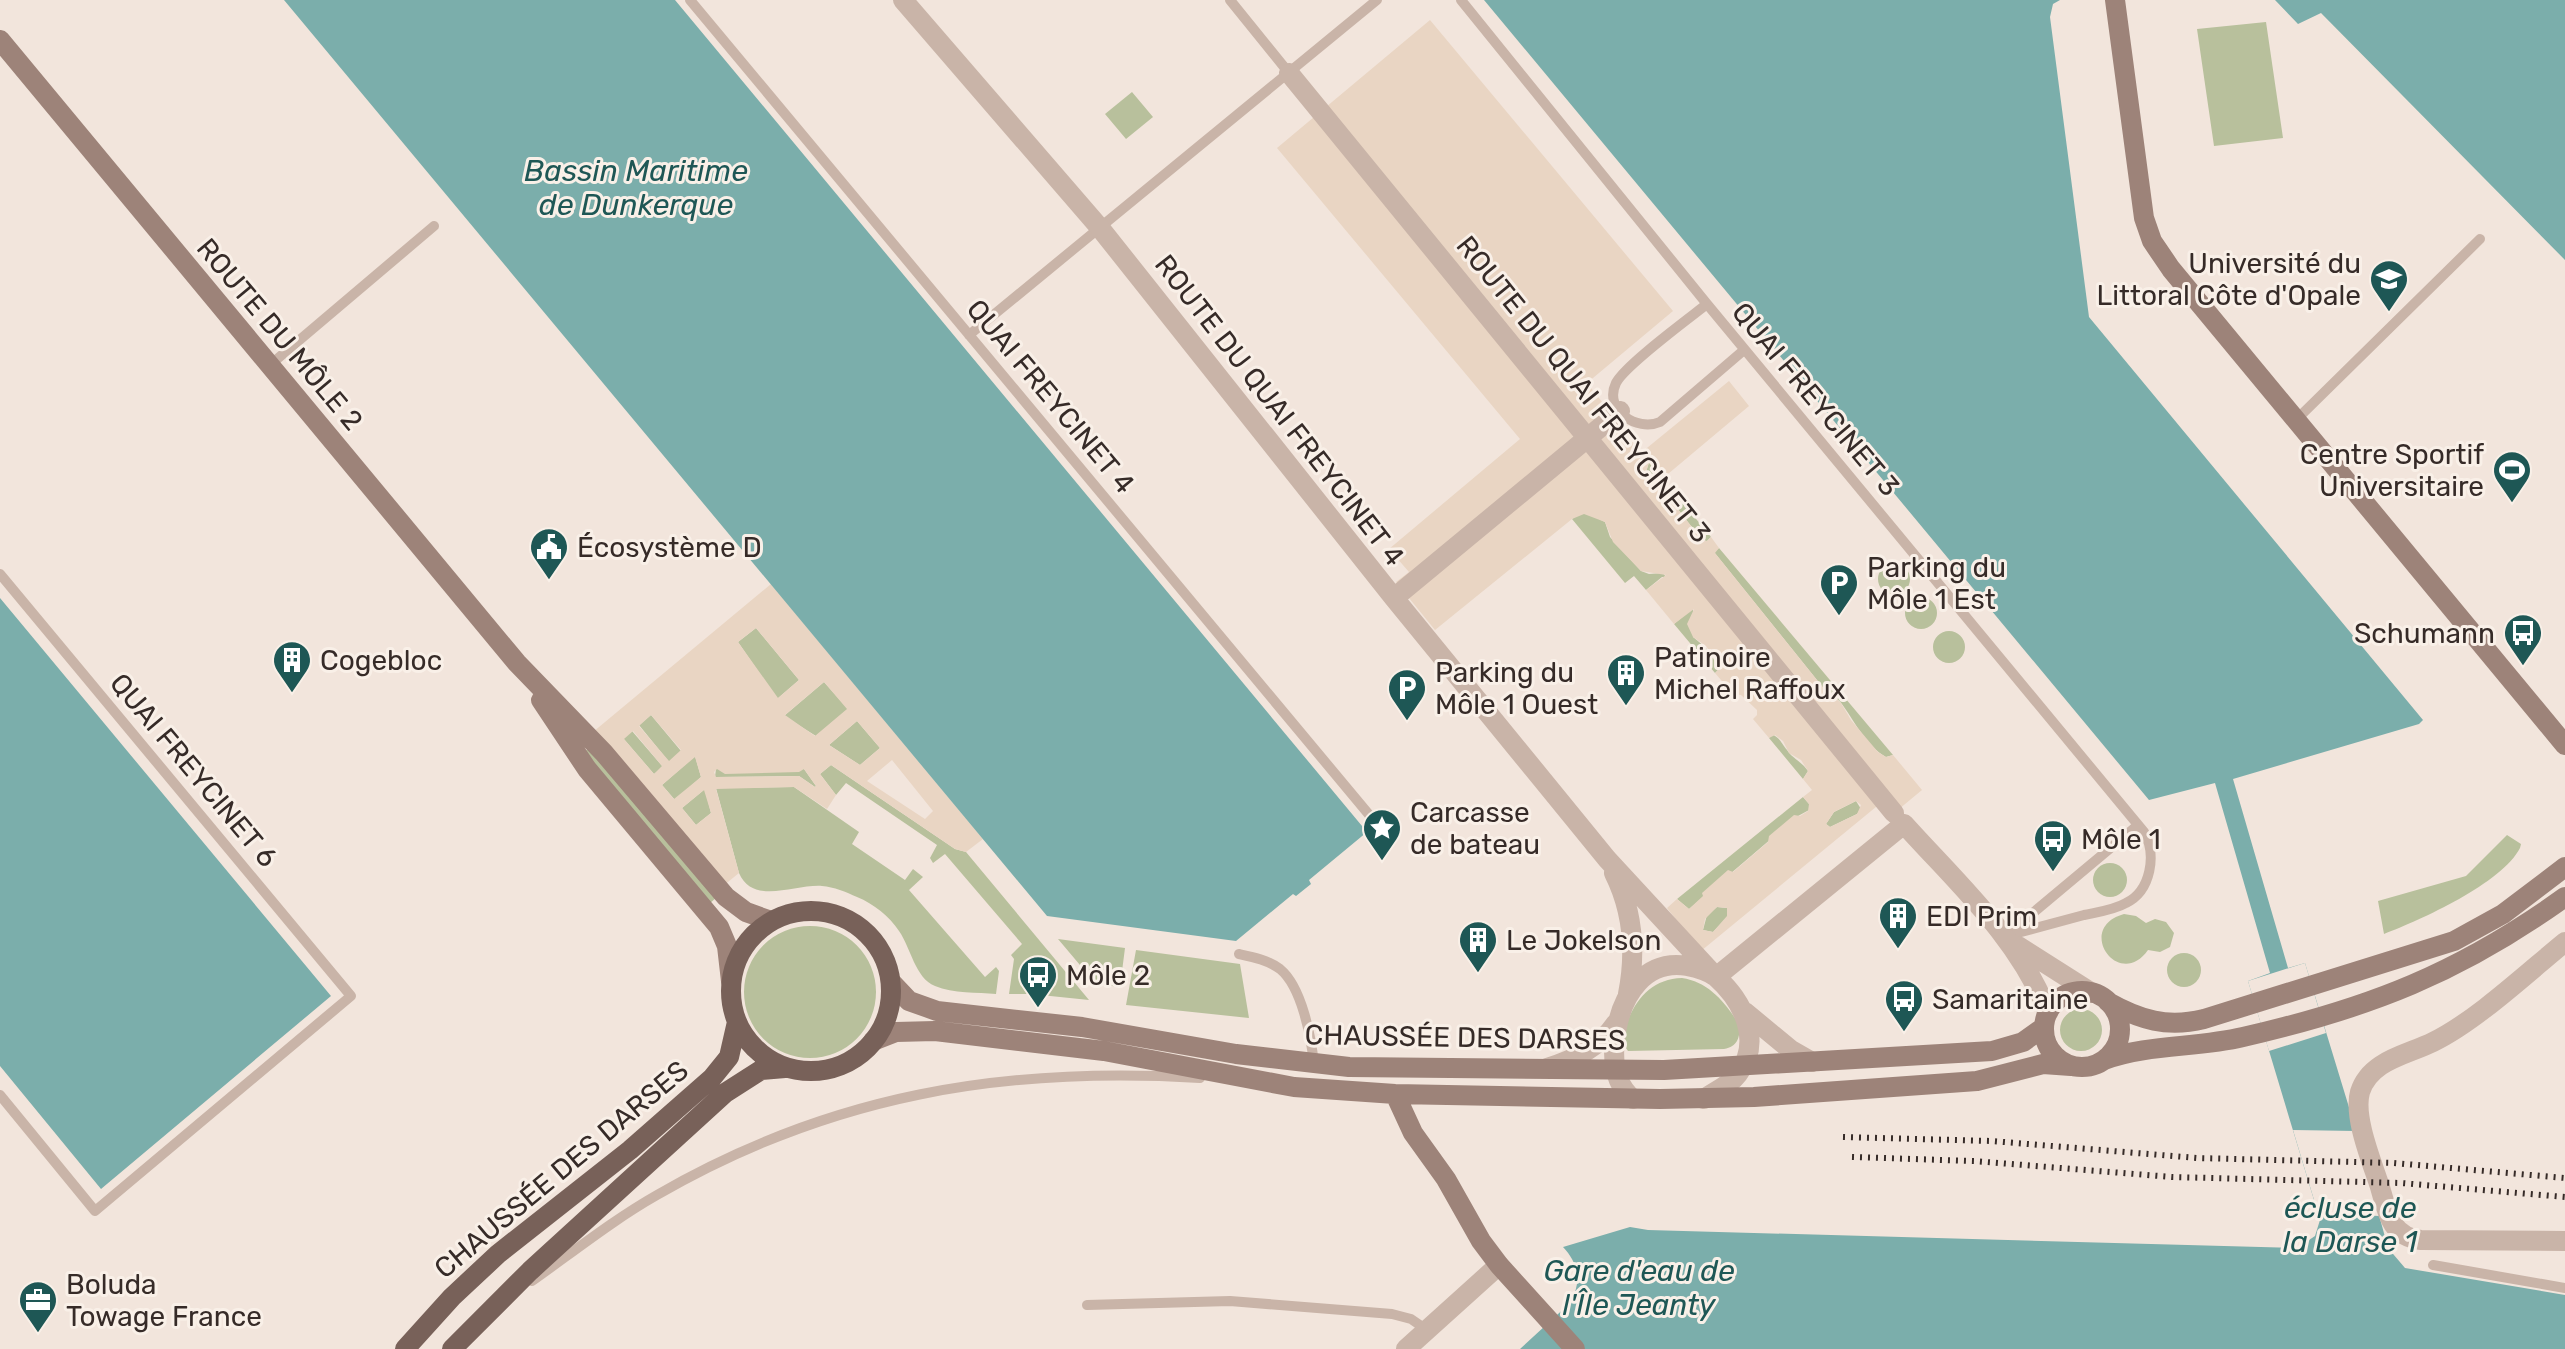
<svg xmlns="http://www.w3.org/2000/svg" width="2565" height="1349" font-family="Rubik,sans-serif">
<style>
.green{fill:#b8c09c}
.plaza{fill:#e9d5c3;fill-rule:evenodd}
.water{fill:#7baeab}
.pier{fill:#f2e5dc}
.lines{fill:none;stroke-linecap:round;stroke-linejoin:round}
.lane{stroke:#c9b4a8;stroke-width:10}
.street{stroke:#c9b4a8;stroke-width:20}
.secondary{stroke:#9d8379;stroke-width:20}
.primary{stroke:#786159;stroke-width:20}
.rail{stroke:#362b28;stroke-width:6;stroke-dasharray:2 6;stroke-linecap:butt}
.labels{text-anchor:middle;stroke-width:6;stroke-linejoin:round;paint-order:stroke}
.poi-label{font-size:28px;fill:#362b28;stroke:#f9f0e8;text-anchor:start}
.street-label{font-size:28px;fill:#362b28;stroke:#f9f0e8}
.water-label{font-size:30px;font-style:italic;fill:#1e5755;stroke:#f9f0e8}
</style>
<rect width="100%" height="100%" fill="#f2e5dc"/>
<path class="green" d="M2266 22 2283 138 2214 146 2197 29Z
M1132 92 1153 117 1126 139 1105 114Z
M1649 462 1711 537 1707 541 1702 540 1666 494 1648 480 1646 472Z
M1578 514H1589L1605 522 1610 537 1641 571 1649 574 1663 573 1666 577H1662L1646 590 1634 576 1625 583 1572 519Z
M1719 548 1893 755 1886 757C1867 746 1856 724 1844 707 1840 700 1832 695 1825 690L1714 552Z
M1878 579a16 16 0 1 1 32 0a16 16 0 1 1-32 0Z
M1905 613a16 16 0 1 1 32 0a16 16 0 1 1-32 0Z
M1693 608V637C1706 647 1713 654 1718 670L1715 673 1674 624Z
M756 628 799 680 777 699 738 642Z
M1933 647a16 16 0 1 1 32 0a16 16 0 1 1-32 0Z
M824 682 848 709 816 736 784 716Z
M651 715 681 751 669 762 639 725Z
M857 721 880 748 860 765 829 745Z
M632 731 663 767 654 774 623 738Z
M1772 734C1781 739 1781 743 1787 750 1792 758 1802 762 1808 771L1803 779 1769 738Z
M589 748 717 897 709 904 583 753Z
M695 756 701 777 675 800 662 785Z
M831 765 955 849 966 852 1089 1000 1031 994H1009L1014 959 1011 955 1022 944 945 854 933 863 930 858 937 845 846 783 836 795 820 774Z
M716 769H804L816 786 815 787 799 776 715 777Z
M794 787 859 832 852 844 905 880 913 869 923 877 909 890 985 977 996 967 999 971 996 994C978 992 953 994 935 986 915 978 911 948 899 931 889 916 874 904 857 897 846 892 834 887 822 886 795 884 753 906 739 873L716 788Z
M705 789 711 813 696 825 682 808Z
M1803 797 1809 804V810L1798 816 1689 909 1677 899Z
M1856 801 1861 809 1857 814 1830 827 1826 824 1834 812Z
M2507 835 2521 844 2520 848C2502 883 2421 920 2384 934L2378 901 2466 876Z
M2093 880a17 17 0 1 1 34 0a17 17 0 1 1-34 0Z
M1717 907 1727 908V917L1713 932 1703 930 1707 915Z
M2124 914 2136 916 2146 923 2155 919 2166 922 2174 933 2170 947 2160 952 2148 950C2119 991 2074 928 2124 914Z
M744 992a66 66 0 1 1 132 0a66 66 0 1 1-132 0Z
M1058 939 1125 948 1120 987 1096 984Z
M1136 950 1240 964 1249 1018 1126 1005Z
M2167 970a17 17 0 1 1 34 0a17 17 0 1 1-34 0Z
M1682 978C1709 982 1726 1003 1740 1026 1739 1039 1738 1046 1724 1049L1628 1051C1620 1041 1624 1031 1628 1020 1638 996 1654 979 1682 978Z
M2060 1030a21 21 0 1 1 42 0a21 21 0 1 1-42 0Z"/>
<path class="plaza" d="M1430 20 1673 311 1587 383 1642 452 1729 381 1749 406 1662 479 1649 463 1646 472 1648 480 1666 494 1702 540 1707 541 1711 537 1719 548 1715 553 1825 690 1841 703 1851 720 1878 752 1886 757 1893 755 1922 790 1893 814 1882 802 1701 951 1667 908 1677 899 1689 909 1703 896 1702 893 1728 870 1733 872 1768 842 1769 836 1794 815 1800 816 1808 811 1809 804 1803 797 1812 790 1803 779 1808 771 1801 760 1789 753 1783 741 1775 735 1769 738 1753 719 1757 715V710L1741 695 1733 694 1715 673 1718 670 1714 657 1706 646 1693 637 1687 624 1694 609 1674 624 1646 590 1666 575 1641 571 1613 542 1605 522 1584 514 1572 519 1435 630 1396 582 1409 572 1389 549 1520 439 1277 148ZM1856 801 1861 805 1857 814 1830 827 1826 824 1834 812ZM1717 907 1727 908V916L1713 932 1703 930 1705 919Z
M771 584 983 839 966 852 955 849 831 765 820 774 836 795 827 809 794 787 716 789 739 873 723 886 593 732ZM756 628 799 680 778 698 738 642ZM824 682 847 709 815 736 785 715ZM651 715 681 750 669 761 639 726ZM857 721 880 748 860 765 829 745ZM633 731 662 766 654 774 624 739ZM695 757 701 777 674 799 662 785ZM892 760 933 811 925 819 867 781ZM717 769 725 774 799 772 804 769 816 786 815 787 799 776 716 777 714 772ZM704 790 711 813 696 825 682 808Z"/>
<path class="water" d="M284 0H675L1367 832 1309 880 1311 884 1296 896 1293 894 1236 941 1047 916Z
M1484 0H2060L2053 4 2050 17 2089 317 2423 720 2419 724 2233 779 2288 968 2305 963 2355 1127 2388 1248 2405 1268 2565 1295V1349H1520L1570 1303C1582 1282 1579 1264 1563 1247L1630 1227 1648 1230 2297 1248 2315 1236 2320 1220 2248 981 2270 973 2215 783 2149 800Z
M2275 0H2565V260L2321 13 2298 24Z
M0 598 331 996 101 1189 0 1066Z"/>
<path class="pier" d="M2305 963 2326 1033 2269 1051 2248 981Z
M2293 1130 2356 1131 2379 1216 2318 1213Z"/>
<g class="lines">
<path class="lane" d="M690 0 1376 823
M1230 0 1289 73
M1461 0 1707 304 2144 832C2157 854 2151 891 2126 903 2114 910 2098 912 2084 915 2058 922 2032 929 2006 936
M1707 304C1688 319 1624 366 1616 383 1603 410 1637 432 1660 422L1744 350
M969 335 1377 0
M270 365 434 226
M2296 420 2480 239
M0 574 351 996 95 1211 0 1095
M2010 932 2138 825
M1239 954C1253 957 1268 960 1280 969 1302 987 1311 1037 1314 1064
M2433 1265 2565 1288
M532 1281C573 1252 613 1220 657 1195 830 1095 1003 1066 1200 1078
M1087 1305 1230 1301 1392 1314 1411 1319 1427 1330"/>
<path class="street" d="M903 0 1100 228 1394 598 1607 859 1716 977
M1289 73 1894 813
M1394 598 1620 411
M1614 873C1633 911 1636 953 1628 994
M2565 942C2527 973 2476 1021 2433 1042 2407 1055 2370 1060 2360 1092 2353 1117 2372 1162 2380 1187 2387 1212 2391 1237 2421 1240L2565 1241
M2018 946 2092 993
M1716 977 1904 824C1957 883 2019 938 2048 1013
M1745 1012 1791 1050 1812 1062
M1547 1068C1575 1059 1599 1048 1616 1023
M1633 1099C1613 1083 1612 1056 1616 1032 1622 995 1645 959 1687 966 1697 968 1708 971 1716 977 1743 1001 1763 1041 1738 1074 1730 1085 1715 1091 1704 1099
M1406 1349 1499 1265"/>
<path class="secondary" d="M2115 0 2144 218 2152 241 2171 269 2565 745
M0 40 517 663 604 753 726 897 746 912 771 921
M541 700 587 769 719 927 727 946 731 981
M891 982 909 1001 937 1011 1082 1027 1236 1054 1349 1067 1664 1070 1992 1051 2023 1042 2044 1027
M2044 1029a38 38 0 1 1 76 0a38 38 0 1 1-76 0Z
M2108 1002C2140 1020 2167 1028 2204 1019L2454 941 2503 914 2565 867
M873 1041 896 1032 935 1031 1104 1051 1294 1087 1395 1094 1660 1099 1754 1097 1977 1081 2043 1064 2071 1066
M2104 1060C2148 1044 2197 1048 2243 1037 2370 1008 2459 973 2565 897
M1395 1094 1413 1133 1446 1179 1481 1241 1499 1265 1575 1349"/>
<path class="primary" d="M731 991a80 80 0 1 1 160 0a80 80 0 1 1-160 0Z
M405 1349 452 1297 498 1254 630 1150 712 1078 729 1057 737 1022
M452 1349 530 1271 725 1093 761 1070 785 1068"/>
<path class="rail" d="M1843 1137 1992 1141 2197 1158 2394 1163 2565 1178
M1852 1157 1974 1161 2172 1177 2401 1183 2565 1197"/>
</g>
<defs>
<symbol id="university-pin" viewBox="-11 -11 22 30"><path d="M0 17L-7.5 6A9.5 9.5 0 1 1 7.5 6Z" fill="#1e5755" stroke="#f9f0e8"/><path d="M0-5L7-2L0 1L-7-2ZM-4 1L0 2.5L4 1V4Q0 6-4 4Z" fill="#fff"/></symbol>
<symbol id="stadium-pin" viewBox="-11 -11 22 30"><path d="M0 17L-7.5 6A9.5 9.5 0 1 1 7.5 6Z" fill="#1e5755" stroke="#f9f0e8"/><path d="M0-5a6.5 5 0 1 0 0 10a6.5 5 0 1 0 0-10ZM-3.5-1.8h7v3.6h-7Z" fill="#fff"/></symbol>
<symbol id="civic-pin" viewBox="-11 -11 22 30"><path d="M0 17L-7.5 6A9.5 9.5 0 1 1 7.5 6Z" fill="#1e5755" stroke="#f9f0e8"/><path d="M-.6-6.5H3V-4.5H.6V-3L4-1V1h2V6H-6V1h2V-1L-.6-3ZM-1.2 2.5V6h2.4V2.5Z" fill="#fff"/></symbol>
<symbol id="parking-pin" viewBox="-11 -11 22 30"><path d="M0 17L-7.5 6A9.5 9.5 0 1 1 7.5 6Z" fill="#1e5755" stroke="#f9f0e8"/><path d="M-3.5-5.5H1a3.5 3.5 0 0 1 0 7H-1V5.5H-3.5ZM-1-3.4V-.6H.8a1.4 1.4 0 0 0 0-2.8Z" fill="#fff"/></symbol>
<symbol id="bus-pin" viewBox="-11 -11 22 30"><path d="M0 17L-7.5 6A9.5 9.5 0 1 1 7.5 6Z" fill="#1e5755" stroke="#f9f0e8"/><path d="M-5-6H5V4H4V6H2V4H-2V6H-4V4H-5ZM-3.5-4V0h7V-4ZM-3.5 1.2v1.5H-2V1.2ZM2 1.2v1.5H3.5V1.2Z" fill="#fff"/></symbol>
<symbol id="building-pin" viewBox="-11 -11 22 30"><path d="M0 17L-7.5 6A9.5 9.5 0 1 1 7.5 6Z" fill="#1e5755" stroke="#f9f0e8"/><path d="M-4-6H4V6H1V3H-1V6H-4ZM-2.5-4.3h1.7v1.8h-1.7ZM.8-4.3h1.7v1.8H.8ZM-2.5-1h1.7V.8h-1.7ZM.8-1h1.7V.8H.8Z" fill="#fff"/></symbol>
<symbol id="sight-pin" viewBox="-11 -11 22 30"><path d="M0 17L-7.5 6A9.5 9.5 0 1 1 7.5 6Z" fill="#1e5755" stroke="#f9f0e8"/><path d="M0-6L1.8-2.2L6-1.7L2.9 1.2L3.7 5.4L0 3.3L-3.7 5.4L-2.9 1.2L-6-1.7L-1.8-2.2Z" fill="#fff"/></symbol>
<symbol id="office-pin" viewBox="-11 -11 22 30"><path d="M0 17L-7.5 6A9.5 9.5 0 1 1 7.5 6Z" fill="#1e5755" stroke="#f9f0e8"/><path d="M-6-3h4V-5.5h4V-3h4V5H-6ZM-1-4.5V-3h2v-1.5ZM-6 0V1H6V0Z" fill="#fff"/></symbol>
</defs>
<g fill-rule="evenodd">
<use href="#university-pin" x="2367" y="257" width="44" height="60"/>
<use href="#stadium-pin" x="2490" y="448" width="44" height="60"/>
<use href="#civic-pin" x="527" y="525" width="44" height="60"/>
<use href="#parking-pin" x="1817" y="561" width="44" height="60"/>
<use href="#bus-pin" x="2501" y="611" width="44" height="60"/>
<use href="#building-pin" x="270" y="638" width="44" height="60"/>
<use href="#building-pin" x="1604" y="651" width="44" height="60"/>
<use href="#parking-pin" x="1385" y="666" width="44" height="60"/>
<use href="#sight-pin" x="1360" y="806" width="44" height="60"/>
<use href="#bus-pin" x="2031" y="817" width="44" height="60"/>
<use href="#building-pin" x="1876" y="894" width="44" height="60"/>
<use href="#building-pin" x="1456" y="918" width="44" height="60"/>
<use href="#bus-pin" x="1016" y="953" width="44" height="60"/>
<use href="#bus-pin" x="1882" y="977" width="44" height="60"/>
<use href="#office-pin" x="16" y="1278" width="44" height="60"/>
</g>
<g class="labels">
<g class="poi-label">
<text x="2361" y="273" text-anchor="end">Université du<tspan x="2361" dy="32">Littoral Côte d'Opale</tspan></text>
<text x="2484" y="464" text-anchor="end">Centre Sportif<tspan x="2484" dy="32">Universitaire</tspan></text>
<text x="577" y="557">Écosystème D</text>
<text x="1867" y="577">Parking du<tspan x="1867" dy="32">Môle 1 Est</tspan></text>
<text x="2495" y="643" text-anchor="end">Schumann</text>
<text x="1654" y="667">Patinoire<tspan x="1654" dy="32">Michel Raffoux</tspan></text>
<text x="320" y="670">Cogebloc</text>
<text x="1435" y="682">Parking du<tspan x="1435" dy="32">Môle 1 Ouest</tspan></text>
<text x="1410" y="822">Carcasse<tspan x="1410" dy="32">de bateau</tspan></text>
<text x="2081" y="849">Môle 1</text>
<text x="1926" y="926">EDI Prim</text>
<text x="1506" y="950">Le Jokelson</text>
<text x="1066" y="985">Môle 2</text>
<text x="1932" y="1009">Samaritaine</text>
<text x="66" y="1294">Boluda<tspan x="66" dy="32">Towage France</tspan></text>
</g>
<g class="street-label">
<text transform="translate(280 334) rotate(50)" y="10">ROUTE DU MÔLE 2</text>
<text transform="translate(1584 389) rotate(51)" y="10">ROUTE DU QUAI FREYCINET 3</text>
<text transform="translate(1051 396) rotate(50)" y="10">QUAI FREYCINET 4</text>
<text transform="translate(1816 399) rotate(50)" y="10">QUAI FREYCINET 3</text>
<text transform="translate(1280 410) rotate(52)" y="10">ROUTE DU QUAI FREYCINET 4</text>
<text transform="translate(194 770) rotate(50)" y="10">QUAI FREYCINET 6</text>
<text transform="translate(1465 1037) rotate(1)" y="10">CHAUSSÉE DES DARSES</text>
<text transform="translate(561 1169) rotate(-40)" y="10">CHAUSSÉE DES DARSES</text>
</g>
<g class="water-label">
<text x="636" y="181">Bassin Maritime<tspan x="636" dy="34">de Dunkerque</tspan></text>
<text x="2350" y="1218">écluse de<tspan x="2350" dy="34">la Darse 1</tspan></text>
<text x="1639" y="1281">Gare d'eau de<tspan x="1639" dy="34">l'Île Jeanty</tspan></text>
</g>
</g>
</svg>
